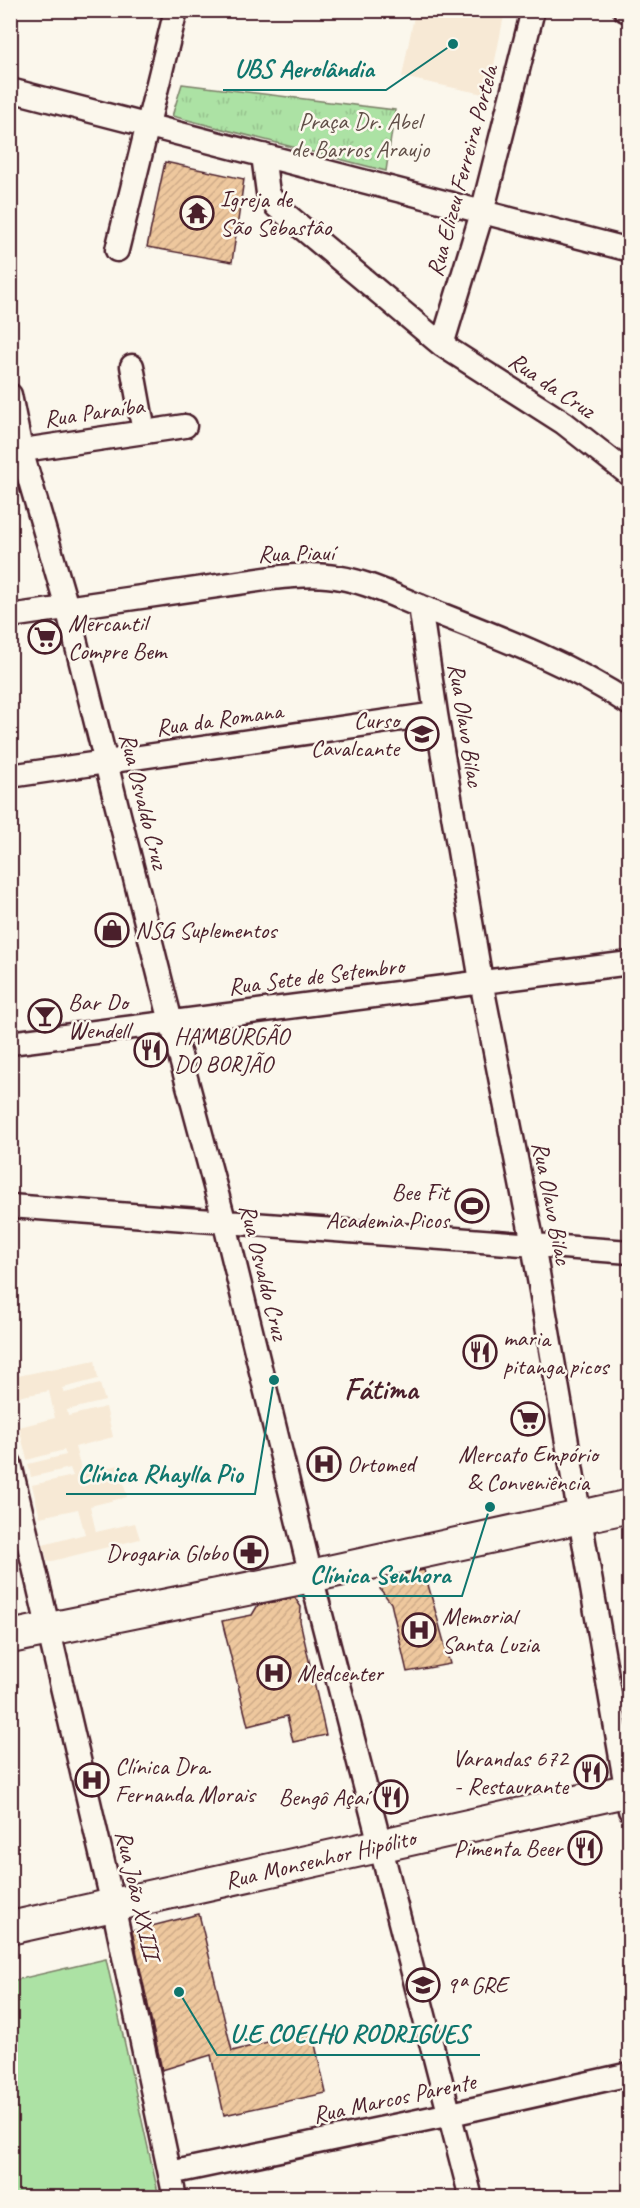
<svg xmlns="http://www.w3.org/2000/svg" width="640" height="2208" font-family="Caveat,sans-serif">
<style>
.built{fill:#f7e9d5}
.park{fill:url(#park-tufts);stroke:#7b8068;stroke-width:1.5}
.garden{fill:#ace2a4;stroke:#7b8068;stroke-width:1.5}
.building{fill:url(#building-hatch);stroke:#4a1f2b;stroke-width:1.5}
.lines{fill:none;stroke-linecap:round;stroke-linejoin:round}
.street-casing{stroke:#4a1f2b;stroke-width:27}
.secondary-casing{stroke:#4a1f2b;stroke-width:36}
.street{stroke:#fbf7ec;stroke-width:22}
.secondary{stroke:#fbf7ec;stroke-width:32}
.labels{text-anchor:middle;stroke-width:5;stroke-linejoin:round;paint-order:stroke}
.park-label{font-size:24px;fill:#625049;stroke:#fbf7ec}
.street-label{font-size:24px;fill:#4a1f2b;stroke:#fbf7ec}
.poi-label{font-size:24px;fill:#4a1f2b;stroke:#fbf7ec;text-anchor:start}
.district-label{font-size:30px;font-weight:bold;fill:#4a1f2b;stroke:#fbf7ec}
.leader{fill:none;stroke:#0f766e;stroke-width:2}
.callout-dot{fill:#0f766e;stroke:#fbf7ec;stroke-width:2}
.callout-label{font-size:26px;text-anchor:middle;font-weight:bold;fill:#0f766e;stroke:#fbf7ec;stroke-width:5;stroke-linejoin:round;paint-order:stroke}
</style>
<defs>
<pattern id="park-tufts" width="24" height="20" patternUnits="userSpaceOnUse" patternTransform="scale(1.5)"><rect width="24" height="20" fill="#ace2a4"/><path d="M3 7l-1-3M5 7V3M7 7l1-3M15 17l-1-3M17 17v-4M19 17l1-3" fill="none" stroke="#96c18d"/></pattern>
<pattern id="building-hatch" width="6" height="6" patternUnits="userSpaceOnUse" patternTransform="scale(1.5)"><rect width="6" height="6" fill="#eec89e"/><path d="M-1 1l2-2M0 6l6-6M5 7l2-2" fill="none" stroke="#ceab88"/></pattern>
</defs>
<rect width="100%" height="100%" fill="#fbf7ec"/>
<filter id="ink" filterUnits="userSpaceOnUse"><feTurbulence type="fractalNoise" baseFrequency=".0167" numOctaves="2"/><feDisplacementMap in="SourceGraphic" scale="12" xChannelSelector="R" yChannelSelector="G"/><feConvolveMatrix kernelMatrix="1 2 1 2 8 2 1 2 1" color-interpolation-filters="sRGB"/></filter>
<g filter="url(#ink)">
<path class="built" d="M415 11H505L488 95 402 77Z
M95 1360 98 1379 63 1388 65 1393 100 1384 105 1401 67 1410 68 1416 106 1407 113 1437 75 1447 82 1473 119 1465 127 1497 90 1506 96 1532 135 1523 140 1539 48 1562 43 1545 85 1534 78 1509 40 1517 32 1485 73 1476 70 1468 31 1477 28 1464 66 1455 64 1450 27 1460 19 1427 55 1418 49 1391 17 1397 13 1377Z"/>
<path class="park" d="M182 84 395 110 386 171 172 116Z"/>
<path class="garden" d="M106 1959 159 2197H11V1981Z"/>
<path class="building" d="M165 162 244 179 232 262 147 247Z
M424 1570 450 1664 407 1672 391 1603 380 1589 386 1578Z
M295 1598 301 1607 300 1621 326 1735 293 1742 287 1716 248 1726 222 1621 252 1615 258 1605Z
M199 1914 232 2051 312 2031 326 2093 224 2115 211 2055 162 2070 132 1931Z"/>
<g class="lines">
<defs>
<path id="street" d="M625 10 630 12
M10 90 630 250
M263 155 268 193 276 206 442 345 564 423 630 475
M117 250 176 10
M442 345 482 213 533 10
M132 366 144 432
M10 395 21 450 67 607 171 1022 224 1220 311 1576 471 2198
M10 452 185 426
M420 606 436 714 481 981 533 1244 630 1810
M10 616 272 578C290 576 309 574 327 576 363 579 394 596 427 609 496 636 567 662 630 704
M10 776 436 714
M10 1043 630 963
M10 1206 630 1252
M10 1464 113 1905 175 2198
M170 2173 451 2114 630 2074"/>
<path id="secondary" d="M10 1637 311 1576 630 1506
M10 1928 630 1790"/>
</defs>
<use href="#street" class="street-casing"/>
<use href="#secondary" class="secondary-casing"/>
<use href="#street" class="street"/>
<use href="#secondary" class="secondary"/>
</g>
</g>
<defs>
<symbol id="temple-ring" viewBox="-11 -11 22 22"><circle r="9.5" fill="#fbf7ec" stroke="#4a1f2b" stroke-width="1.5"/><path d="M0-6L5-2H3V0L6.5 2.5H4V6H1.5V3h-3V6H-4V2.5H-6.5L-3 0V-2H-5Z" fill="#4a1f2b"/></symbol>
<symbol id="supermarket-ring" viewBox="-11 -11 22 22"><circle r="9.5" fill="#fbf7ec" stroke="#4a1f2b" stroke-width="1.5"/><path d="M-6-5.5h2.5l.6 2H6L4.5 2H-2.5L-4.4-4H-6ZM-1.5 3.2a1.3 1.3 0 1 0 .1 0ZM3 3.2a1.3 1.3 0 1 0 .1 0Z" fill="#4a1f2b"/></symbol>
<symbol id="school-ring" viewBox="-11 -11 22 22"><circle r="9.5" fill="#fbf7ec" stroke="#4a1f2b" stroke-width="1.5"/><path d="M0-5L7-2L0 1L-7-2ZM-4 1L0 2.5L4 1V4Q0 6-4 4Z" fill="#4a1f2b"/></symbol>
<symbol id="shop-ring" viewBox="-11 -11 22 22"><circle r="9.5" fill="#fbf7ec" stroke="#4a1f2b" stroke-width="1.5"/><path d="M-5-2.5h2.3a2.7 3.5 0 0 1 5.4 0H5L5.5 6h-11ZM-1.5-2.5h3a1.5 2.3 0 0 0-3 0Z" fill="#4a1f2b"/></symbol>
<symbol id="bar-ring" viewBox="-11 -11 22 22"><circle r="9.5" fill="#fbf7ec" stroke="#4a1f2b" stroke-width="1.5"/><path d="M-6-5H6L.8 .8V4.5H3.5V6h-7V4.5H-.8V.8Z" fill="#4a1f2b"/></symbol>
<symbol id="restaurant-ring" viewBox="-11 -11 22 22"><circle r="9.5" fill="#fbf7ec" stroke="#4a1f2b" stroke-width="1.5"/><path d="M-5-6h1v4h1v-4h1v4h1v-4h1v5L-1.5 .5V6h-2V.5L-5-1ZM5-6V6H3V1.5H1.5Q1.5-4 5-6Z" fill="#4a1f2b"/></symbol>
<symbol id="stadium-ring" viewBox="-11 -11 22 22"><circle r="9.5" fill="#fbf7ec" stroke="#4a1f2b" stroke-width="1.5"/><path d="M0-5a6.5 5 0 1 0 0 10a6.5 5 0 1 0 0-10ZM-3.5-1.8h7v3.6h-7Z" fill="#4a1f2b"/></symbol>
<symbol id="hospital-ring" viewBox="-11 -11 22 22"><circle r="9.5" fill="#fbf7ec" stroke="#4a1f2b" stroke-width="1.5"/><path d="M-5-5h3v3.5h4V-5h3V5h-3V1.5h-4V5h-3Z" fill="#4a1f2b"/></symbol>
<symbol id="pharmacy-ring" viewBox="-11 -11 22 22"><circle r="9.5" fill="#fbf7ec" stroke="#4a1f2b" stroke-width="1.5"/><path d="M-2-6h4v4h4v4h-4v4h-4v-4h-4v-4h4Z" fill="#4a1f2b"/></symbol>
</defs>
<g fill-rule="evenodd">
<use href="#temple-ring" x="178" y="194" width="38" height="38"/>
<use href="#supermarket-ring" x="26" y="618" width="38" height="38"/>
<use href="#school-ring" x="403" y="715" width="38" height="38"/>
<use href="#shop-ring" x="93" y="911" width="38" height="38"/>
<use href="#bar-ring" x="26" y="997" width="38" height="38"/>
<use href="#restaurant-ring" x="132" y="1031" width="38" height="38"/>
<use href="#stadium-ring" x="453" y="1187" width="38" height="38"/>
<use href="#restaurant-ring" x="461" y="1333" width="38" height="38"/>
<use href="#supermarket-ring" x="509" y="1400" width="38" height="38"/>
<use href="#hospital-ring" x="305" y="1445" width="38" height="38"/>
<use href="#pharmacy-ring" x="232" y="1534" width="38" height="38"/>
<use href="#hospital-ring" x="400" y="1611" width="38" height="38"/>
<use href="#hospital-ring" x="255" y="1654" width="38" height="38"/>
<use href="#restaurant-ring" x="572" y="1753" width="38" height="38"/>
<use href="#hospital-ring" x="73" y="1761" width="38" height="38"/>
<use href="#restaurant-ring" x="372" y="1778" width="38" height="38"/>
<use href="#restaurant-ring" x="566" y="1829" width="38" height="38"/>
<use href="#school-ring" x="404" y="1966" width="38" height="38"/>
</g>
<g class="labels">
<g class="park-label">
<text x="360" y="129">Praça Dr. Abel<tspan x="360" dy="28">de Barros Araujo</tspan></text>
</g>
<g class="street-label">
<text transform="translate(462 171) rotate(-75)" y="8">Rua Elizeu Ferreira Portela</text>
<text transform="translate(552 385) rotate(34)" y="8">Rua da Cruz</text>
<text transform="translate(94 412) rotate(-8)" y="8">Rua Paraíba</text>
<text transform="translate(296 553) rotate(-1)" y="8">Rua Piauí</text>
<text transform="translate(219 719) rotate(-8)" y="8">Rua da Romana</text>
<text transform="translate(466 725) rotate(81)" y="8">Rua Olavo Bilac</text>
<text transform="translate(144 801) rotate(76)" y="8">Rua Osvaldo Cruz</text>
<text transform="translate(316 976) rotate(-7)" y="8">Rua Sete de Setembro</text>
<text transform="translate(552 1203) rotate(79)" y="8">Rua Olavo Bilac</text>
<text transform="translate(264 1272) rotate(76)" y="8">Rua Osvaldo Cruz</text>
<text transform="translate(320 1859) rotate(-13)" y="8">Rua Monsenhor Hipólito</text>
<text transform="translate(138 1895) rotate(77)" y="8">Rua João XXIII</text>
<text transform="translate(394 2098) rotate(-12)" y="8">Rua Marcos Parente</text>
</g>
<g class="poi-label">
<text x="220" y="207">Igreja de<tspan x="220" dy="28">São Sebastâo</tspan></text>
<text x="68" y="631">Mercantil<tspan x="68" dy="28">Compre Bem</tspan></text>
<text x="399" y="728" text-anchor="end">Curso<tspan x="399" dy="28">Cavalcante</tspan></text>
<text x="135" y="938">NSG Suplementos</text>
<text x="68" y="1010">Bar Do<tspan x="68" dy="28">Wendell</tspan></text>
<text x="174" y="1044">HAMBURGÃO<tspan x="174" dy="28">DO BORJÃO</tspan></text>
<text x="449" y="1200" text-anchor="end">Bee Fit<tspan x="449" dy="28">Academia Picos</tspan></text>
<text x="503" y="1346">maria<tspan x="503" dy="28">pitanga picos</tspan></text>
<text x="528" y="1462" text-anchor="middle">Mercato Empório<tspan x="528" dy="28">&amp; Conveniência</tspan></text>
<text x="347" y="1472">Ortomed</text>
<text x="228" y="1561" text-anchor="end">Drogaria Globo</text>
<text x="442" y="1624">Memorial<tspan x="442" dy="28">Santa Luzia</tspan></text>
<text x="297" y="1681">Medcenter</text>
<text x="568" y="1766" text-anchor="end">Varandas 672<tspan x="568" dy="28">- Restaurante</tspan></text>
<text x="115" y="1774">Clínica Dra.<tspan x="115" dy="28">Fernanda Morais</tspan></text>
<text x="368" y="1805" text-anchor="end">Bengô Açaí</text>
<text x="562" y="1856" text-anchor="end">Pimenta Beer</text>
<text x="446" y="1993">9ª GRE</text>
</g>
<g class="district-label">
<text x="381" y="1399">Fátima</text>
</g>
</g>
<path class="leader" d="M453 44L386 90H223M274 1380L255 1494H66M490 1507L462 1596H298M179 1992L217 2055H480"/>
<g class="callout-dot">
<circle cx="453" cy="44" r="6"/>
<circle cx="274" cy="1380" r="6"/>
<circle cx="490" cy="1507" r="6"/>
<circle cx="179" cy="1992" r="6"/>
</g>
<g class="callout-label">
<text x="304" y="77">UBS Aerolândia</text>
<text x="160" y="1482">Clínica Rhaylla Pio</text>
<text x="380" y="1583">Clínica Senhora</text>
<text x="349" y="2042">U.E COELHO RODRIGUES</text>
</g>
<rect width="640" height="2208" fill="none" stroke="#fbf7ec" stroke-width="36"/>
<rect x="18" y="18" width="604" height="2172" fill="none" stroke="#4a1f2b" stroke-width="2" filter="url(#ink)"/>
</svg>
